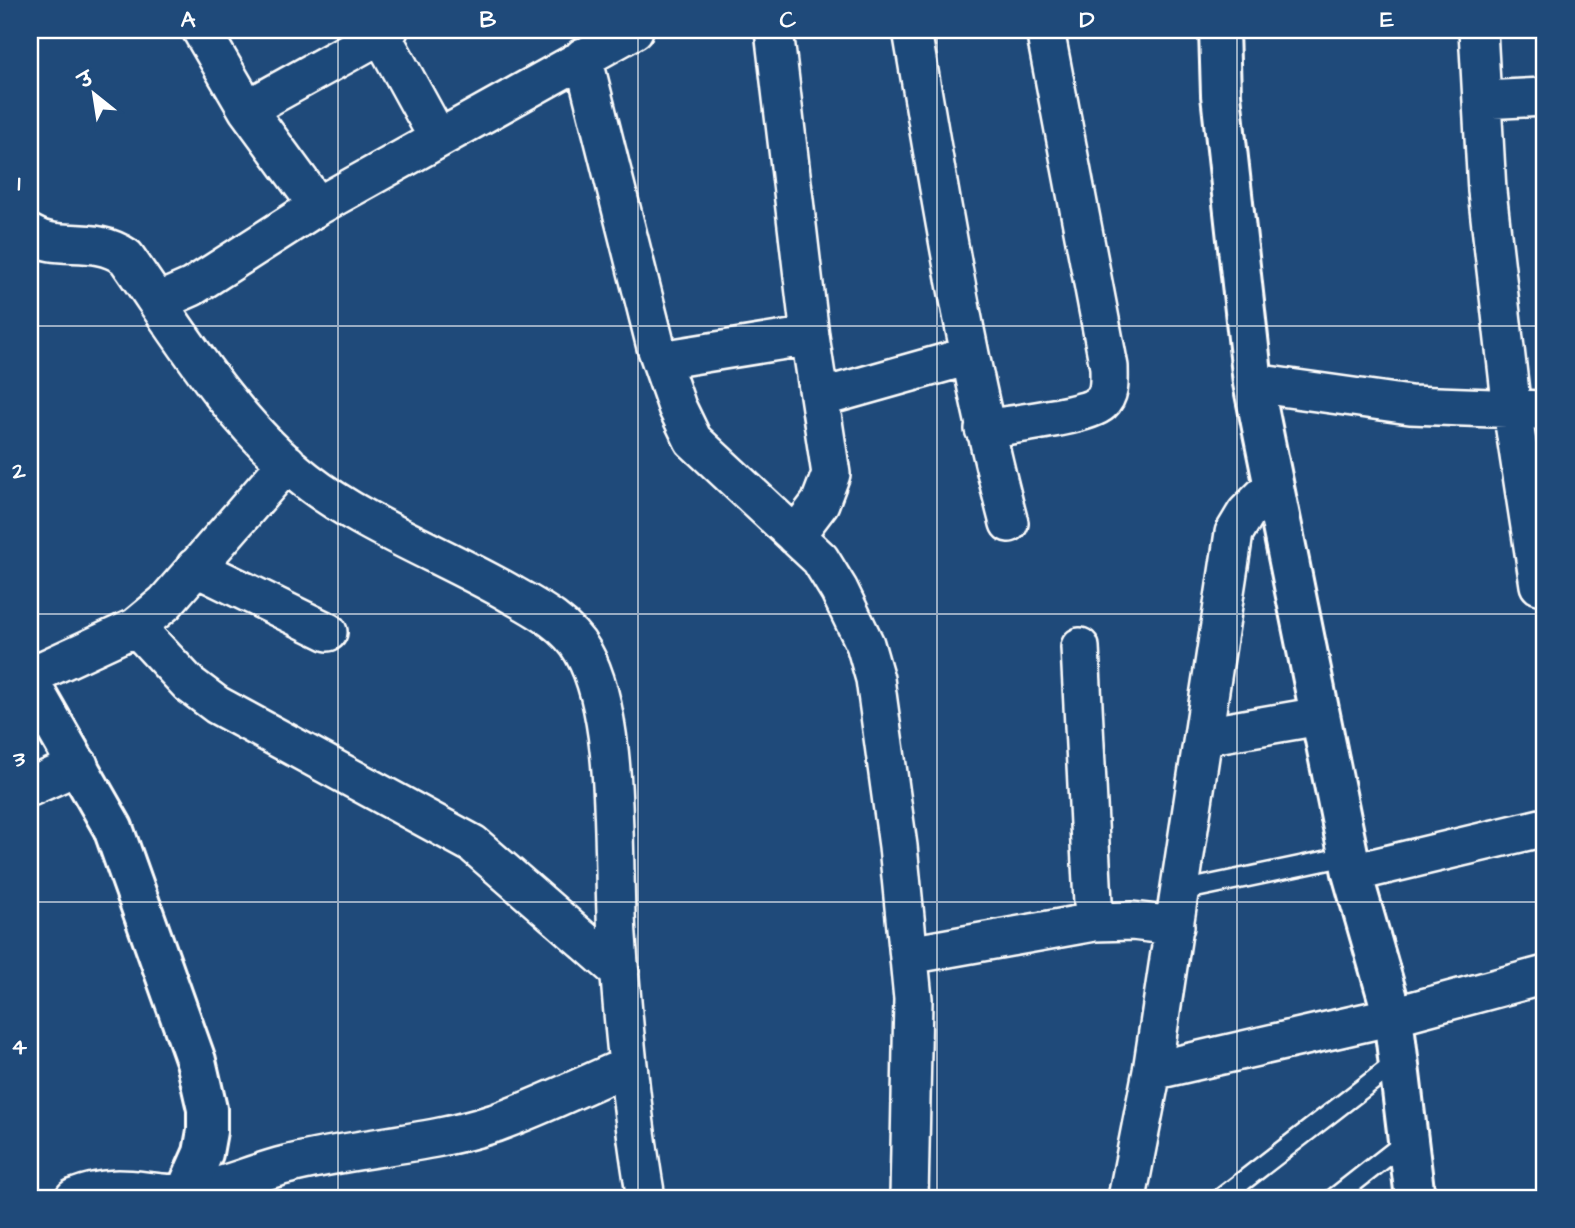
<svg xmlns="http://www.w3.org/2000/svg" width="1575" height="1228" font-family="'Architects Daughter','Playpen Sans Deva',sans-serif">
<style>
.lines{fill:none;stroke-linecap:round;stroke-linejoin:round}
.service-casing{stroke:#fff;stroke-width:23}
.minor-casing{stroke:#fff;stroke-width:42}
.tertiary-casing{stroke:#fff;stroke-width:44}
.service{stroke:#1f4a7a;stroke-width:18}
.minor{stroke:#1f4a7a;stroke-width:37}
.tertiary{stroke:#1f4a7a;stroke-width:38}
.grid{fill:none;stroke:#fff;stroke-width:2;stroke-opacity:0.55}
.neatline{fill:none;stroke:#fff;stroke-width:2.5}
.grid-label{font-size:23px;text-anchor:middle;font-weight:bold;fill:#fff}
</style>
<rect width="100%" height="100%" fill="#1f4a7a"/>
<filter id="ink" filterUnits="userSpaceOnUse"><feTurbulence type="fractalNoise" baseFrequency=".0143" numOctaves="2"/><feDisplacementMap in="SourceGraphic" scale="14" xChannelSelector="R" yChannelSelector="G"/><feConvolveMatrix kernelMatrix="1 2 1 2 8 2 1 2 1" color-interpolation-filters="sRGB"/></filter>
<g filter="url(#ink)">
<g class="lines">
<defs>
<path id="service" d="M1181 891 1348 856
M1221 1198 1398 1061
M1334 1198 1408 1140"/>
<path id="minor" d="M201 30 247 109 318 206
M774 30 810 336 831 474 820 503 795 536
M912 30C940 195 966 360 1009 523
M1478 30 1487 191 1512 410 1539 585 1545 584
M381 34 438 138
M583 57 656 347 677 407 693 440 820 559 839 590 865 644 875 679 898 846 913 999 909 1198
M1482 100 1545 97
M247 109 389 30
M30 234C58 252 92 234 126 257 180 334 232 422 306 480 363 525 447 557 511 594 538 609 568 625 583 652 621 718 612 858 617 936 623 1024 631 1111 646 1198
M158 302 192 287 318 206 634 30
M661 360 810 336
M1253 383 1410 405 1545 410
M820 398 969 356
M984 429C1007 425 1087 416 1101 403 1111 394 1109 379 1109 367L1045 30
M195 567 328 632
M136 627 189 684 217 705 473 844 620 972
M1080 647 1094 922
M30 676 136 627 165 603 287 463
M1204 736 1320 716
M30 787 79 765
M1352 873 1545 827
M909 955 1094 922 1132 921 1175 926
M1152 1071 1393 1016 1545 975
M74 1198C127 1177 153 1201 200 1191 229 1185 257 1172 286 1165 355 1147 428 1145 495 1123 540 1107 584 1085 628 1066
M1127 1198 1152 1071 1234 533 1246 513 1274 485"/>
<path id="tertiary" d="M1219 30 1221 95 1253 383 1352 873 1393 1016 1415 1198
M30 683 113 828 196 1061 207 1109V1131L203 1153 183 1198"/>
</defs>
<use href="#service" class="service-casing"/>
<use href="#minor" class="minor-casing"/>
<use href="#tertiary" class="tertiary-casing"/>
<use href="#service" class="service"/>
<use href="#minor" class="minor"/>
<use href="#tertiary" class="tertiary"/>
</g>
</g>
<path class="grid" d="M338 30V1198M638 30V1198M937 30V1198M1237 30V1198M30 326H1545M30 614H1545M30 902H1545"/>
<rect width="1575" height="1228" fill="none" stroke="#1f4a7a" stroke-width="77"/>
<g transform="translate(94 94) rotate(330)" stroke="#1f4a7a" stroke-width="5" paint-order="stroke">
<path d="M0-5L12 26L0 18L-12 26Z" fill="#ffffff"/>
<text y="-10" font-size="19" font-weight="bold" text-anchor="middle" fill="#ffffff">उ</text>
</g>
<rect x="38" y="38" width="1498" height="1152" class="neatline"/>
<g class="grid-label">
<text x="188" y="27">A</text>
<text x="488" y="27">B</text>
<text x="788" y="27">C</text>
<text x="1087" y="27">D</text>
<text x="1387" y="27">E</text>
<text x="19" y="190">1</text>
<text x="19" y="478">2</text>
<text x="19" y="766">3</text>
<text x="19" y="1054">4</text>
</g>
</svg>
